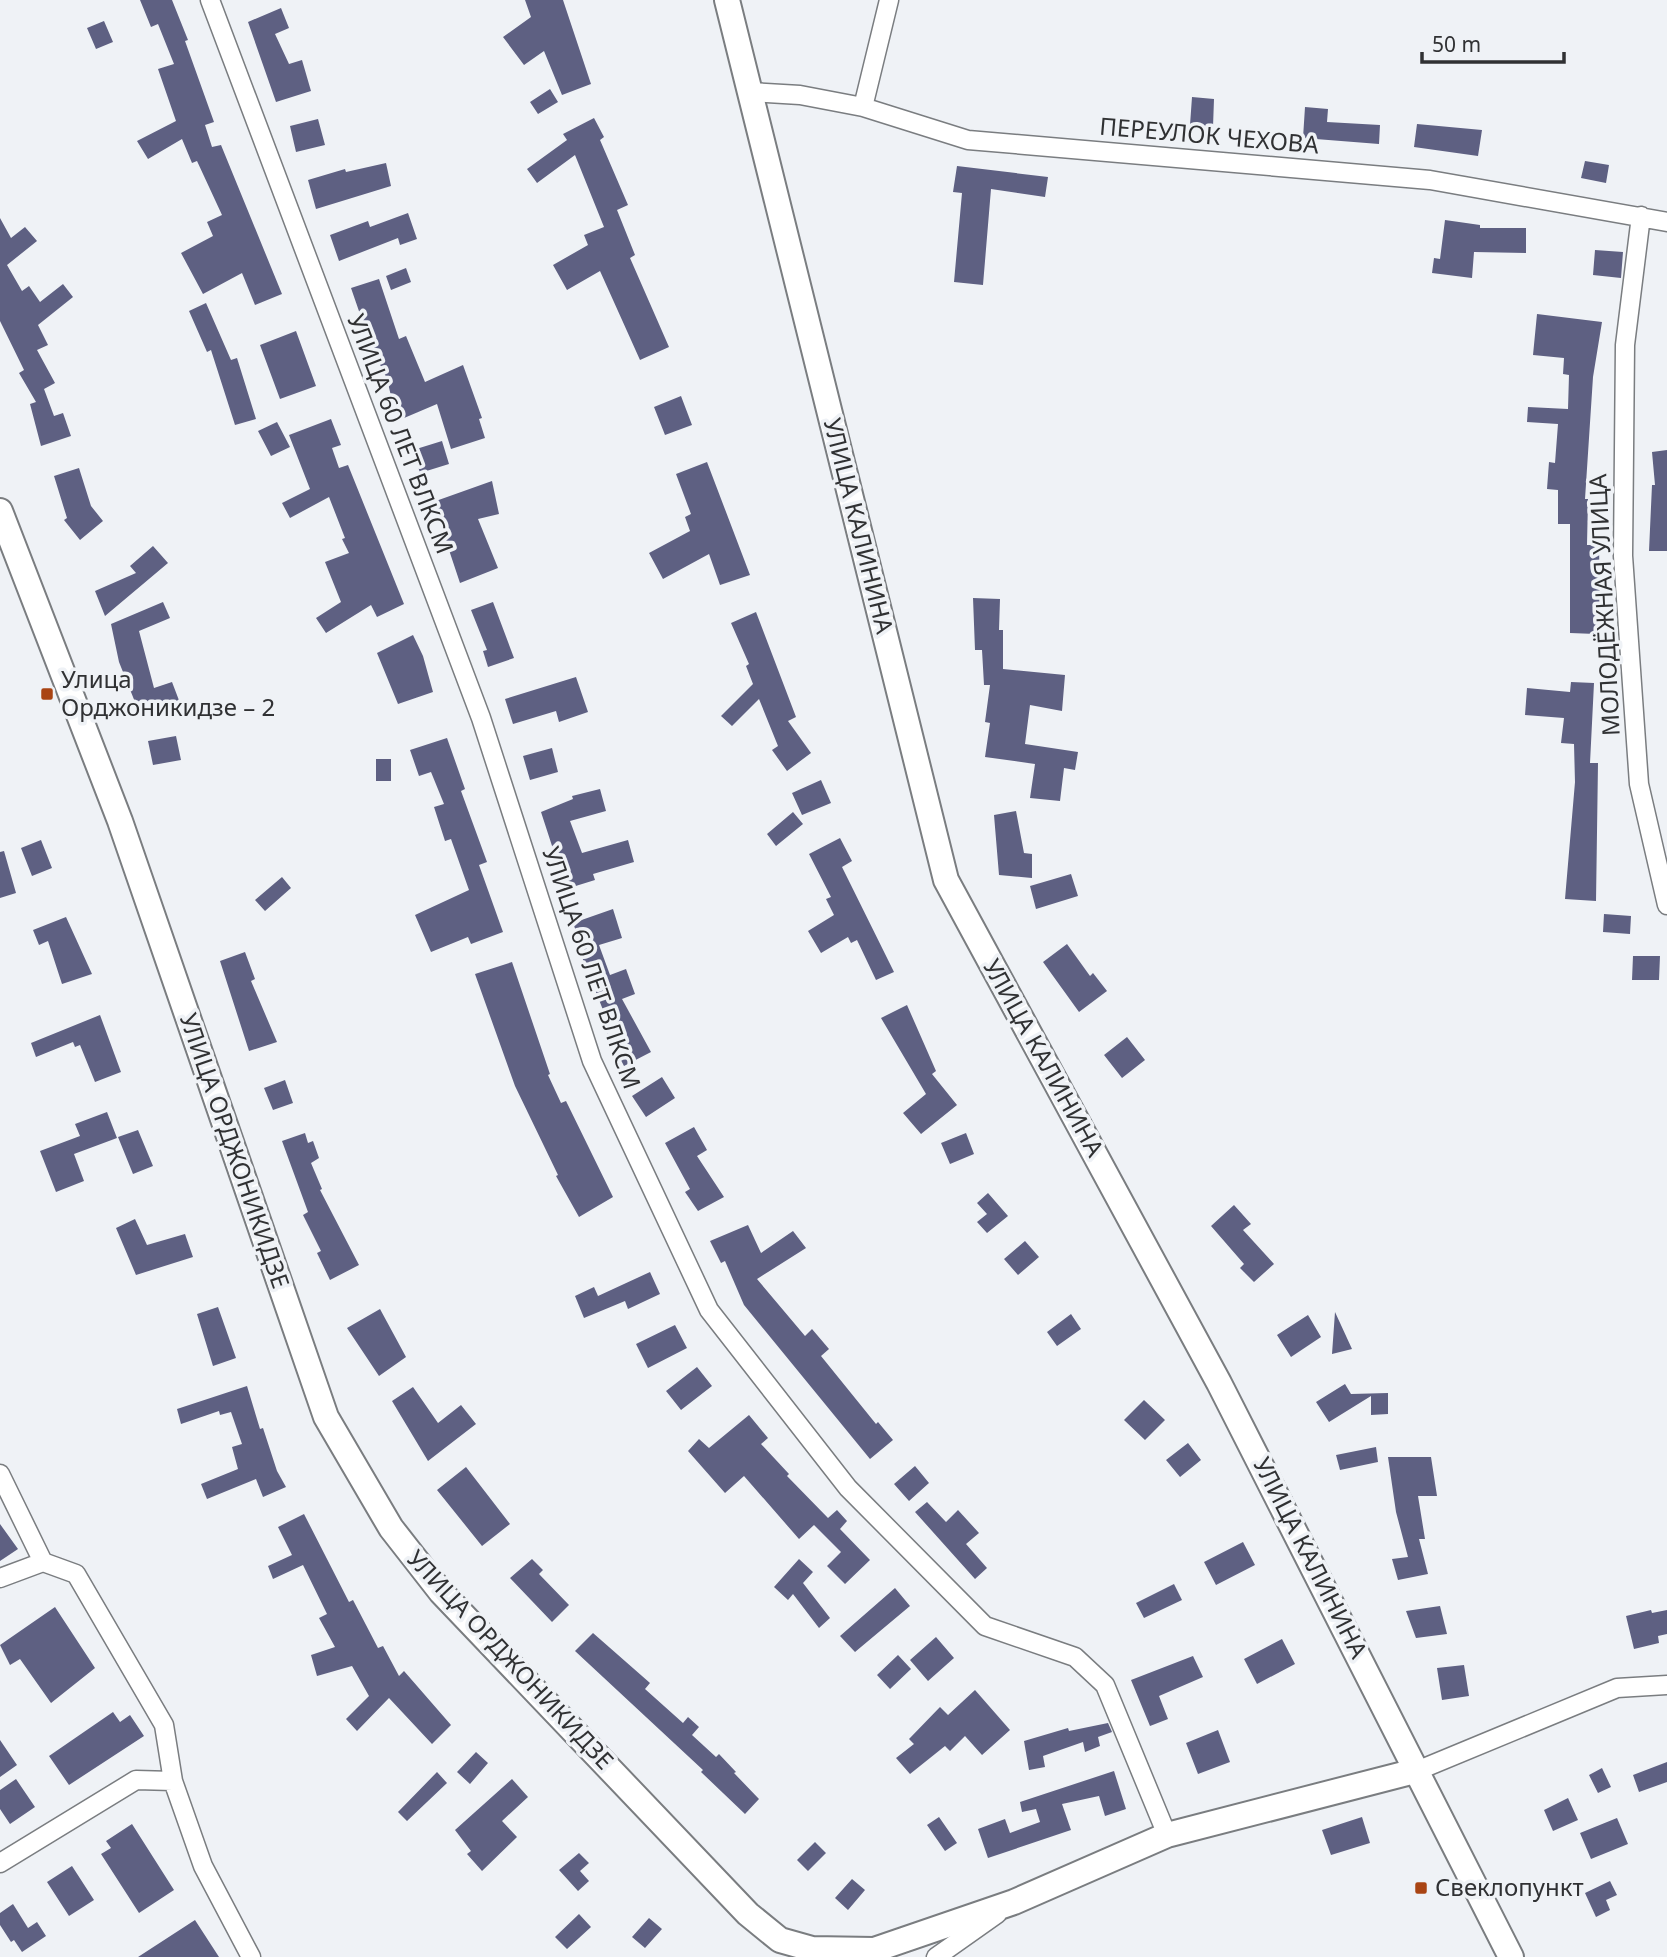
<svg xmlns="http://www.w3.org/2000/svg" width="1667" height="1957" font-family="'Noto Sans',sans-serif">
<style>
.building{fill:#5e6082}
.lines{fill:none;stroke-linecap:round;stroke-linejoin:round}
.street-casing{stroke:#7a7d80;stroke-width:21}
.secondary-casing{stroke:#7a7d80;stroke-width:28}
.street{stroke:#fff;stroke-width:18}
.secondary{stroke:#fff;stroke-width:24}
.poi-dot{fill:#a94413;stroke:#eff2f6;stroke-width:2.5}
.labels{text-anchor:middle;stroke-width:7;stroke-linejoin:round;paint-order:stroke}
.street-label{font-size:24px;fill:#303133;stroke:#eff2f6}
.poi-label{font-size:24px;fill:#303133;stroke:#eff2f6;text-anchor:start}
</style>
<rect width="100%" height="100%" fill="#eff2f6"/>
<path class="building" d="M140 0H172L188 40 185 41 214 122 205 125 212 147 221 145 282 294 255 305 242 273 203 294 181 253 213 236 207 222 222 215 197 161 192 163 182 139 148 159 137 141 176 121 158 69 174 64 158 24 151 27Z
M525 0H563L591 84 562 95 544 51 524 65 503 37 531 17Z
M281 8 289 28 275 34 289 64 302 60 311 91 276 102 248 22Z
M104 21 113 42 96 49 87 28Z
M550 89 558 102 538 114 530 102Z
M1192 97 1214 99 1213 127 1190 125Z
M1305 107 1328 109 1327 122 1380 125 1379 144 1303 138Z
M594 118 604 137 600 140 628 205 617 210 635 255 630 258 669 347 640 360 600 271 567 290 553 265 588 245 584 235 604 227 575 155 537 183 527 169 567 140 563 134Z
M318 119 325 145 296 152 290 126Z
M1417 124 1482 130 1478 156 1414 147Z
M1585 161 1609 165 1606 183 1581 178Z
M386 163 391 186 316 209 308 180 345 169 346 172Z
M957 166 1048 177 1045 197 991 189 983 285 954 282 962 193 953 192Z
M408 213 417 239 400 245 398 238 339 261 330 235 368 221 370 227Z
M0 218 11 238 25 227 37 241 7 265 22 291 29 286 40 302 63 284 73 297 38 325 48 345 37 350 55 383 44 389 54 416 63 413 71 436 41 446 30 404 36 402 19 373 24 370 0 321Z
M1445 220 1480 225V228H1526V253L1474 252 1472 278 1432 273 1434 258 1440 259Z
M1595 250 1623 252 1621 278 1593 275Z
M406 268 411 282 391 290 386 276Z
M379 279 399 339 406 336 425 382 463 365 482 418 479 419 485 438 451 449 437 404 397 421 388 397 391 396 387 379 371 346 351 288Z
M206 303 231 360 237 358 256 419 235 425 211 350 207 352 189 311Z
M1537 314 1602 322 1593 377 1585 499H1588L1587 545H1599L1600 605 1596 634 1570 633V524H1558V490L1547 489 1549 462 1555 463 1558 424 1527 422 1528 407 1568 409 1569 375 1563 374 1564 358 1533 355Z
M296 331 316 386 280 399 260 345Z
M681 396 692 425 665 435 654 407Z
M331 419 341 445 332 448 339 468 348 465 404 604 377 617 371 605 326 633 316 618 341 602 325 562 349 553 342 539 345 538 329 497 290 518 282 503 310 489 289 435Z
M277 422 290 447 271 456 258 431Z
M442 441 449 464 420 473 413 450Z
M1667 450V551H1649L1652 485H1655L1652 452Z
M707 462 750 575 720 585 709 554 663 579 649 553 690 531 685 517 691 514 676 474Z
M79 468 91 506 103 521 80 540 64 520 67 518 54 476Z
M492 481 499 514 478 519 498 568 460 583 433 502Z
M153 546 168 563 105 616 95 591 136 573 130 566Z
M973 598 1000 599 999 630H1003V669L1065 675 1062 711 1030 705 1025 744 1078 752 1075 770 1064 768 1060 801 1030 798 1035 764 985 757 990 723 985 722 990 685H984L982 650H975Z
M163 602 170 618 139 631 154 688 172 682 180 703 141 717 119 662 111 624Z
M493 602 514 658 488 667 483 651 487 650 471 610Z
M756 612 796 717 788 721 811 753 787 771 772 750 778 746 759 699 732 726 721 716 753 684 746 666 749 664 731 623Z
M413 635 423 656 433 692 398 704 377 653Z
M576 677 588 712 559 722 556 711 513 724 505 699Z
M1571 682 1594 683 1590 763H1598L1596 901 1565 899 1575 782 1574 744 1561 743 1564 718 1525 715 1527 688 1570 692Z
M176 736 181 760 153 765 148 741Z
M447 738 465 789 461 791 487 862 479 865 503 932 471 944 468 937 431 952 415 915 469 890 451 839 445 841 434 807 444 804 431 772 419 776 410 750Z
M552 748 558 772 530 780 523 756Z
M376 759H391V781H376Z
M821 780 831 803 802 815 792 793Z
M600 789 606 811 570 821 582 853 628 840 634 862 593 874 595 880 566 889 541 812 573 799 572 796Z
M1016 811 1024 853 1032 854V878L999 875 994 815Z
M793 812 803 824 776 846 767 834Z
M840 838 852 861 842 867 894 972 876 980 857 940 851 943 848 937 821 953 808 931 834 915 826 899 831 897 809 854Z
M41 840 52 868 32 876 21 848Z
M4 851 16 893 0 898V852Z
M1071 874 1078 896 1036 909 1030 886Z
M282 877 291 888 265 911 255 900Z
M613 909 622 938 599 945 610 975 626 969 635 994 622 999 651 1052 624 1066 602 1023 607 1020 582 957 585 956 573 923Z
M1604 914 1631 916 1630 934 1603 932Z
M66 917 92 974 62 984 48 941 39 945 33 930Z
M1067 944 1090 976 1093 973 1107 991 1079 1012 1043 962Z
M245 952 255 979 251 981 277 1042 249 1051 220 961Z
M1633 956H1660L1659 980H1632Z
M512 962 550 1074 548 1075 561 1103 566 1101 613 1197 579 1217 556 1176 558 1175 515 1086 475 974Z
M907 1005 936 1071 932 1074 957 1105 921 1134 903 1113 926 1094 881 1018Z
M100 1015 121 1072 95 1082 80 1045 75 1047 73 1042 36 1057 31 1043Z
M1127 1037 1145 1060 1122 1078 1104 1055Z
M662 1077 675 1098 646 1117 632 1096Z
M285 1080 293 1103 273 1110 264 1088Z
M107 1112 117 1138 74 1154 84 1181 56 1192 40 1151 80 1136 75 1124Z
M694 1127 707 1150 697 1156 724 1197 698 1211 685 1192 690 1189 665 1143Z
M138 1130 153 1166 133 1174 118 1137Z
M305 1133 308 1143 313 1141 319 1158 311 1163 322 1189 320 1190 359 1265 330 1280 317 1253 321 1251 303 1215 308 1212 282 1141Z
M966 1133 974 1154 950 1164 941 1143Z
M988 1193 1008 1216 987 1233 977 1222 987 1214 977 1203Z
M1234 1205 1251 1224 1243 1230 1274 1264 1254 1282 1240 1268 1244 1264 1211 1226Z
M135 1219 147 1245 185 1234 193 1257 136 1275 116 1228Z
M748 1225 761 1253 793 1231 806 1248 757 1279 805 1336 812 1329 829 1349 821 1356 876 1424 878 1422 893 1440 870 1459 744 1305 725 1261 721 1263 710 1241Z
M1025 1241 1039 1257 1018 1275 1004 1259Z
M650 1272 660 1294 628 1309 625 1301 584 1318 575 1296 594 1287 598 1296Z
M218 1307 236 1358 213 1366 197 1314Z
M380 1309 406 1357 379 1376 347 1328Z
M1335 1312 1352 1349 1332 1354Z
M1071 1314 1081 1329 1057 1346 1047 1332Z
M1308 1315 1321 1337 1291 1357 1277 1335Z
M675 1325 687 1348 648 1368 636 1344Z
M697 1367 712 1386 681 1410 666 1391Z
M1345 1384 1351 1394 1388 1393V1414L1371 1415V1396L1329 1422 1316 1402Z
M247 1386 260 1429 263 1428 277 1471 286 1487 263 1497 256 1479 207 1499 201 1484 238 1469 232 1447 242 1444 231 1412 220 1415 219 1411 181 1424 177 1409Z
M413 1387 438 1423 461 1405 476 1424 428 1461 392 1401Z
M1144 1400 1165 1420 1145 1440 1124 1420Z
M749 1415 768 1438 761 1444 789 1474 787 1476 828 1518 837 1510 847 1521 840 1529 870 1560 845 1584 827 1566 841 1552 814 1525 799 1539 744 1476 725 1493 688 1451 699 1439 709 1448Z
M1188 1443 1201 1460 1180 1477 1166 1460Z
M1376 1447 1378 1462 1340 1470 1336 1455Z
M1388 1457H1431L1437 1496H1418L1425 1539H1419L1428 1574 1398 1580 1392 1559 1408 1557 1396 1512Z
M915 1466 929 1483 909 1501 894 1484Z
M466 1467 510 1524 482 1546 437 1490Z
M927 1502 946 1522 958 1510 979 1533 966 1544 987 1568 975 1579 915 1512Z
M304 1514 349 1602 353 1600 378 1648 383 1646 399 1676 404 1671 451 1725 432 1744 389 1698 357 1731 346 1719 369 1696 352 1666 317 1676 311 1655 335 1647 319 1618 327 1614 303 1565 273 1579 268 1566 292 1555 278 1527Z
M0 1524 18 1549 0 1561Z
M1243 1542 1255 1565 1216 1585 1204 1562Z
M532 1559 543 1570 539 1574 569 1605 552 1622 510 1578Z
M799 1559 813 1572 803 1583 830 1618 819 1628 793 1594 788 1600 774 1587Z
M1174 1584 1182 1600 1144 1618 1136 1603Z
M895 1588 910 1606 855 1652 840 1636Z
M1440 1606 1447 1634 1416 1638 1406 1611Z
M55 1607 95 1668 51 1703 20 1659 10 1665 0 1645Z
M1651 1610 1652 1613 1667 1610V1634L1658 1636 1659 1643 1634 1649 1626 1616Z
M593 1633 650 1683 645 1689 683 1723 688 1717 699 1727 692 1735 716 1757 719 1754 736 1772 734 1773 759 1799 745 1814 701 1772 703 1770 575 1651Z
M936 1637 954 1658 928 1681 910 1660Z
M1282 1639 1295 1664 1257 1684 1244 1659Z
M898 1655 911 1669 890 1689 877 1675Z
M1193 1656 1203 1677 1159 1696 1168 1719 1150 1726 1131 1680Z
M1464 1665 1469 1696 1442 1700 1437 1668Z
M975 1690 1010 1730 982 1755 965 1736 950 1751 945 1746 910 1774 896 1758 914 1744 909 1739 940 1707 948 1715Z
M113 1712 120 1722 130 1715 144 1736 69 1785 49 1756Z
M1108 1723 1112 1732 1098 1737 1100 1746 1085 1752 1083 1742 1043 1756 1045 1767 1029 1770 1024 1741 1068 1728 1069 1731Z
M1218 1730 1230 1762 1198 1774 1186 1743Z
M0 1740 17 1765 0 1777Z
M476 1752 488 1763 470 1784 457 1772Z
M1667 1762V1782L1639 1792 1633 1775Z
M1602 1768 1611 1787 1598 1793 1589 1775Z
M1114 1771 1126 1809 1105 1816 1099 1796 1062 1804 1071 1830 988 1858 978 1829 1005 1819 1010 1833 1040 1822 1036 1809 1022 1812 1020 1802Z
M437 1772 447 1783 407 1821 398 1812Z
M16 1779 35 1807 10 1824 0 1809V1790Z
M512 1779 528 1797 502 1821 517 1837 482 1871 467 1854 471 1851 455 1830Z
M1568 1798 1578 1820 1553 1831 1544 1810Z
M939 1817 957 1843 945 1851 927 1825Z
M1362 1817 1370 1843 1331 1855 1322 1830Z
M1617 1818 1628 1844 1591 1859 1580 1833Z
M132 1824 174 1890 139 1913 101 1854 111 1848 106 1841Z
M815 1842 826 1853 808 1871 797 1860Z
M579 1853 589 1863 580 1871 589 1881 578 1891 559 1870Z
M72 1866 94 1900 69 1916 47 1882Z
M852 1879 865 1890 848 1910 835 1898Z
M1610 1881 1617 1895 1606 1900 1610 1910 1596 1917 1585 1893Z
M13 1904 28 1928 37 1922 46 1936 22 1952 14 1940 11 1942 0 1925V1913Z
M579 1914 591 1927 567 1949 555 1937Z
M649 1918 662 1929 645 1948 632 1937Z
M195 1920 219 1957H138Z"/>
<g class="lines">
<defs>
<path id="street" d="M210 0 481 718 592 1061 709 1310 848 1488 985 1626 1075 1657 1105 1685 1167 1835
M750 92 800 95 863 107 968 140 1430 180 1667 222
M863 107 889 0
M1641 216 1625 345 1623 556 1639 784 1667 905
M0 1474 43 1562 76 1574 164 1725 173 1781 203 1866 251 1957
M0 1578 43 1562
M1419 1770 1617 1688 1667 1685
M0 1863 136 1780 173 1781
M936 1957 997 1914"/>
<path id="secondary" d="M727 0 946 880 1219 1383 1511 1957
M0 511 120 821 326 1417 391 1528 441 1592 748 1914 780 1940 812 1949 874 1950 1014 1902 1167 1835 1419 1770"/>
</defs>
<use href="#street" class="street-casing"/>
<use href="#secondary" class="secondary-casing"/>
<use href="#street" class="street"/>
<use href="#secondary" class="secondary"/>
</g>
<g class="poi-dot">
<rect x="40" y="687" width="14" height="14" rx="3.5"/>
<rect x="1414" y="1881" width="14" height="14" rx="3.5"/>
</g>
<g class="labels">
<g class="street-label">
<text transform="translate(1209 136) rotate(5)" y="8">ПЕРЕУЛОК ЧЕХОВА</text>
<text transform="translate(400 434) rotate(69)" y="8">УЛИЦА 60 ЛЕТ ВЛКСМ</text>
<text transform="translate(858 526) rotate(76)" y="8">УЛИЦА КАЛИНИНА</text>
<text transform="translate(1605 605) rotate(-93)" y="8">МОЛОДЁЖНАЯ УЛИЦА</text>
<text transform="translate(591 968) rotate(71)" y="8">УЛИЦА 60 ЛЕТ ВЛКСМ</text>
<text transform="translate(1043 1058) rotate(61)" y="8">УЛИЦА КАЛИНИНА</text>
<text transform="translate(234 1151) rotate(71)" y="8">УЛИЦА ОРДЖОНИКИДЗЕ</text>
<text transform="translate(1310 1558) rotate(63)" y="8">УЛИЦА КАЛИНИНА</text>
<text transform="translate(510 1660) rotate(47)" y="8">УЛИЦА ОРДЖОНИКИДЗЕ</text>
</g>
<g class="poi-label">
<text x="61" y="688">Улица<tspan x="61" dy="28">Орджоникидзе – 2</tspan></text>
<text x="1435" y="1896">Свеклопункт</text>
</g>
</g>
<path d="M1422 52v10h142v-10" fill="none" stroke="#303133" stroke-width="3.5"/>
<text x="1432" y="52" font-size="21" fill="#303133" stroke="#eff2f6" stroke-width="5" paint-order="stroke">50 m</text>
</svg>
